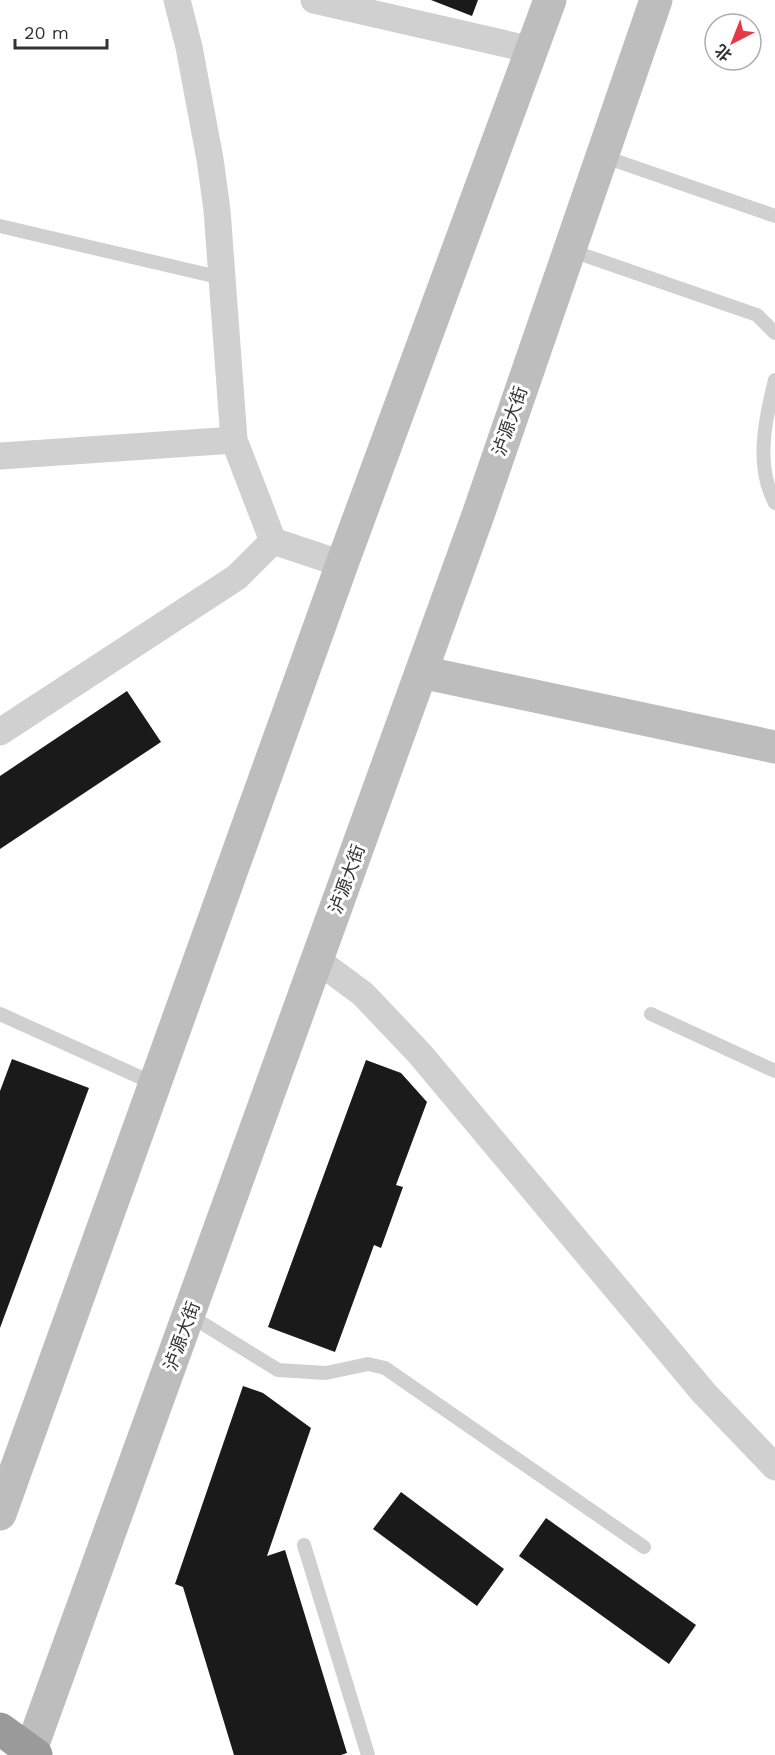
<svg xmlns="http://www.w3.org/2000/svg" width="775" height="1755" font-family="'Work Sans','Noto Sans SC',sans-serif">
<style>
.building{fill:#1a1a1a}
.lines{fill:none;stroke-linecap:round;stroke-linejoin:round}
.lane{stroke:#d0d0d0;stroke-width:14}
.street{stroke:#d0d0d0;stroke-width:27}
.secondary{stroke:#bdbdbd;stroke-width:33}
.highway{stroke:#9a9a9a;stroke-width:33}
.labels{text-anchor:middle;stroke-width:6;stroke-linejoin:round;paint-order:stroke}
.street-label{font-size:18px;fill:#333;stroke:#fff}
</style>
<rect width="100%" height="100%" fill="#fff"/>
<path class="building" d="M431 0H478L472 16Z
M127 691 161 742 0 849V776Z
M12 1059 89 1088 0 1328V1091Z
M366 1060 401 1073 427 1102 396 1185 403 1187 381 1248 374 1245 335 1352 268 1327Z
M243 1386 263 1393 311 1428 267 1556 285 1550 347 1753 341 1755H234L183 1587 175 1584Z
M401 1492 504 1569 477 1606 373 1529Z
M546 1518 696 1625 669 1664 519 1556Z"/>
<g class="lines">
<path class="lane" d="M602 156 775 216
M0 226 222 278
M569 250 757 315 775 333
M775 380C765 420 755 465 775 503
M0 1014 153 1083
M651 1014 775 1071
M189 1315 278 1370 326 1373 368 1364 385 1368 644 1547
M304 1545 368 1755"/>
<path class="street" d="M177 0 189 47 210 159 217 210 234 440 273 541
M314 0 532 50
M0 456 234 440
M273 541 342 564
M0 732 237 577 273 541
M317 960 363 994 420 1054 704 1393 775 1467"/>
<path class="secondary" d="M421 672 775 747
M0 1514 342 564 550 0
M29 1755 478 515 656 0"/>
<path class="highway" d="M0 1729 36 1755"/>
</g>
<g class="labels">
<g class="street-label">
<text transform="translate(510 421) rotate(-71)" y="6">泸源大街</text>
<text transform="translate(347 879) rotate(-70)" y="6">泸源大街</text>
<text transform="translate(182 1336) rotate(-70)" y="6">泸源大街</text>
</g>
</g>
<g transform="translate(733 42) rotate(222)"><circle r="28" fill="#ffffff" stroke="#adadad" stroke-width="1.5"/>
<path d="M0-4.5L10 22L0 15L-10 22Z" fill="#e63946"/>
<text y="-9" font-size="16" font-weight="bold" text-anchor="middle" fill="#333333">北</text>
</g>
<path d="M15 39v9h92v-9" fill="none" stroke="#333333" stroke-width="3"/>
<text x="24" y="39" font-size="18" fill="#333333" stroke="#ffffff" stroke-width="4.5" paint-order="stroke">20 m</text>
</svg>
